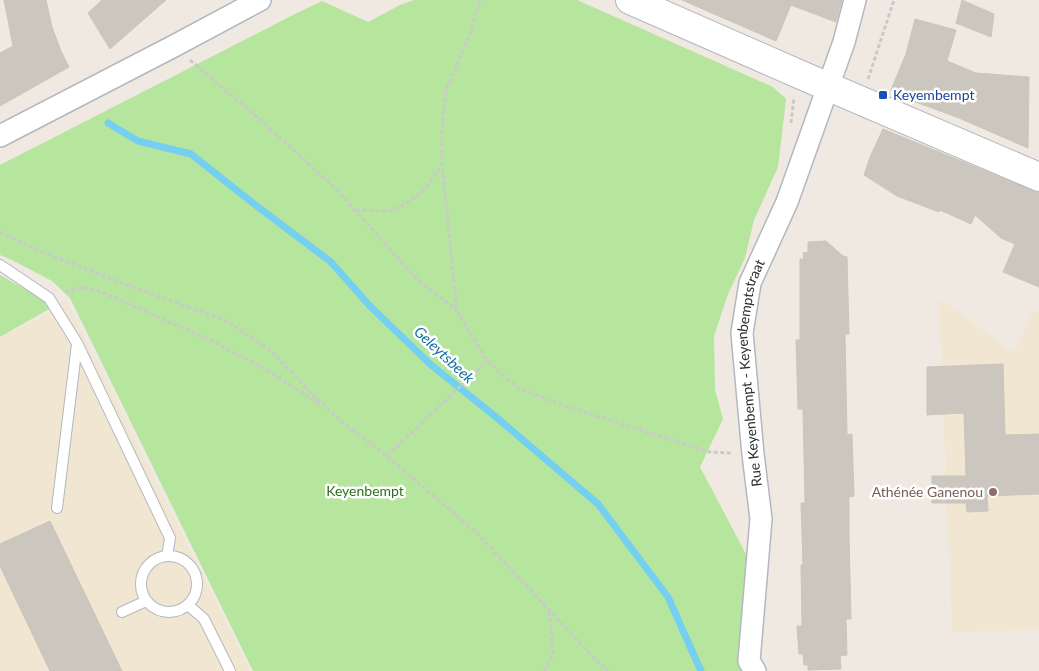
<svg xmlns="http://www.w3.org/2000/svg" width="1039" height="671" font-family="Lato,sans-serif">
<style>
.education{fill:#f0e6d1}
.green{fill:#b6e59e}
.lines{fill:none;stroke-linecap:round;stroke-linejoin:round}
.stream{stroke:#75cff0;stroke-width:7}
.building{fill:#cbc7bf;stroke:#cbc5ba}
.lane-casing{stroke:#b4b7c1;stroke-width:12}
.street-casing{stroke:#b4b7c1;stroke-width:24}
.secondary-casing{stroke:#b4b7c1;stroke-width:30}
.path{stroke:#c9c9c9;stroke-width:3;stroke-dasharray:4 2.5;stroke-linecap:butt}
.lane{stroke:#fff;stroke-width:10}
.street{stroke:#fff;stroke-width:21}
.secondary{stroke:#fff;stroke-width:28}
.transit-dot{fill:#1a4fb4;stroke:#fff;stroke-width:2}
.education-dot{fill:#8d6e63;stroke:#fff;stroke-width:2}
.labels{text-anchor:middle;stroke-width:5;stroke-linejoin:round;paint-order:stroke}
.transit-label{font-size:14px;fill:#164399;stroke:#fff;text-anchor:start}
.street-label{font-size:14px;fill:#2e2e2e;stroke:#fff}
.park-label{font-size:14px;fill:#2c6e1b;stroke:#fff}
.education-label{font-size:14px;fill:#785e54;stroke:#fff;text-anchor:end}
.water-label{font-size:15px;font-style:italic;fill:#0d6fa3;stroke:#fff}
</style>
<rect width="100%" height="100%" fill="#efe9e1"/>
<path class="education" d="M939 298 1014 353 1032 312 1039 313V630L952 632Z
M67 302 250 671H0V339Z"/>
<path class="green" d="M414 0H577L773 87 786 99 778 167 754 220 745 258 728 294 714 336 715 390 723 419 700 467 747 556 746 671H253L70 298 52 281 12 260 0 255V165L293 15 322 1 368 22 400 5Z
M0 275 41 298 51 308 0 337Z"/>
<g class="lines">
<path class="stream" d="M108 123 138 141 191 154 249 200 331 262 369 305 430 364 496 417 598 504 668 597 701 671"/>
</g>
<path class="building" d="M4 0H46L52 27 61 51 69 67 0 106V53L13 46Z
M102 0H166L110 49 88 13Z
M682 0H842L836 22 791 5 776 41Z
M962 0 994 14 991 37 956 23Z
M915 19 956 30 947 61 976 73 1029 77 1028 148 959 118 913 101 891 90 906 54Z
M883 129 1039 193V287L1003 272 1015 244 1001 238 975 215 971 224 940 210 939 212 897 196 864 175 870 157Z
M826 241 843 256 847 257 849 334H845L847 435 852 434 854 496 849 497V536L851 619H846L847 655 840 656 841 669 808 670V665H804L803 654H799L797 626H802L801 565H803L801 503H805L803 409H798L796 340H800V259H804L803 253 808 252V242Z
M1003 364 1005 435 1039 434V494L987 496 988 511 967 512 966 503H932V476H966L964 413 927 415V367Z
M50 521 122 671H50L0 566V544Z"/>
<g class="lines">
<defs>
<path id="lane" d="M0 265 49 298 77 343 170 538 167 556
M57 508 77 344
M141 584a28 28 0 1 1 56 0a28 28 0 1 1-56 0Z
M188 605 204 619 230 671
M122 612 146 601"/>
<g id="street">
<path d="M0 136 174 46 260 0"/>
<path id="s1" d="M755 671 749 661 761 519 753 454 742 333 750 283 787 202 844 42 855 0"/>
</g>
<path id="secondary" d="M630 0 801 75 1039 177"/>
</defs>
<use href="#lane" class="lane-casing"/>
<use href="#street" class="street-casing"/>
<use href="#secondary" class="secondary-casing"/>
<path class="path" d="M480 0 471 32 446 90 442 129V163L457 311 487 361 518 388 562 405 710 452 733 453
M190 60 264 123 334 187 417 279 457 310
M868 79 894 0
M791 123 794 97
M356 210 389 211 402 206 424 191 442 164
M0 232 37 250 141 290 227 321 269 349 309 391 344 424 387 456 478 534 594 658 608 671
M65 292 83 287 102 292 214 342 267 370 321 405
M387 456 487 361
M544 671 553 655 549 612"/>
<use href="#lane" class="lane"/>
<use href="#street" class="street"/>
<use href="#secondary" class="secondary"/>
</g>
<rect class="transit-dot" x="878" y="90" width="10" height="10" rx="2.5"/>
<circle class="education-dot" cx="993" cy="492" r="5"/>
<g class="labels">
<g class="transit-label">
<text x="893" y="100">Keyembempt</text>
</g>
<g class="street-label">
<text dy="5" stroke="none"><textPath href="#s1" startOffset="302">Rue Keyenbempt - Keyenbemptstraat</textPath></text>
</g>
<g class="park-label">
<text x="365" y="496">Keyenbempt</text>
</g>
<g class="education-label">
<text x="983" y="497">Athénée Ganenou</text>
</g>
<g class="water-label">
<text transform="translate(444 355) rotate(43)" y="5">Geleytsbeek</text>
</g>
</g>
</svg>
